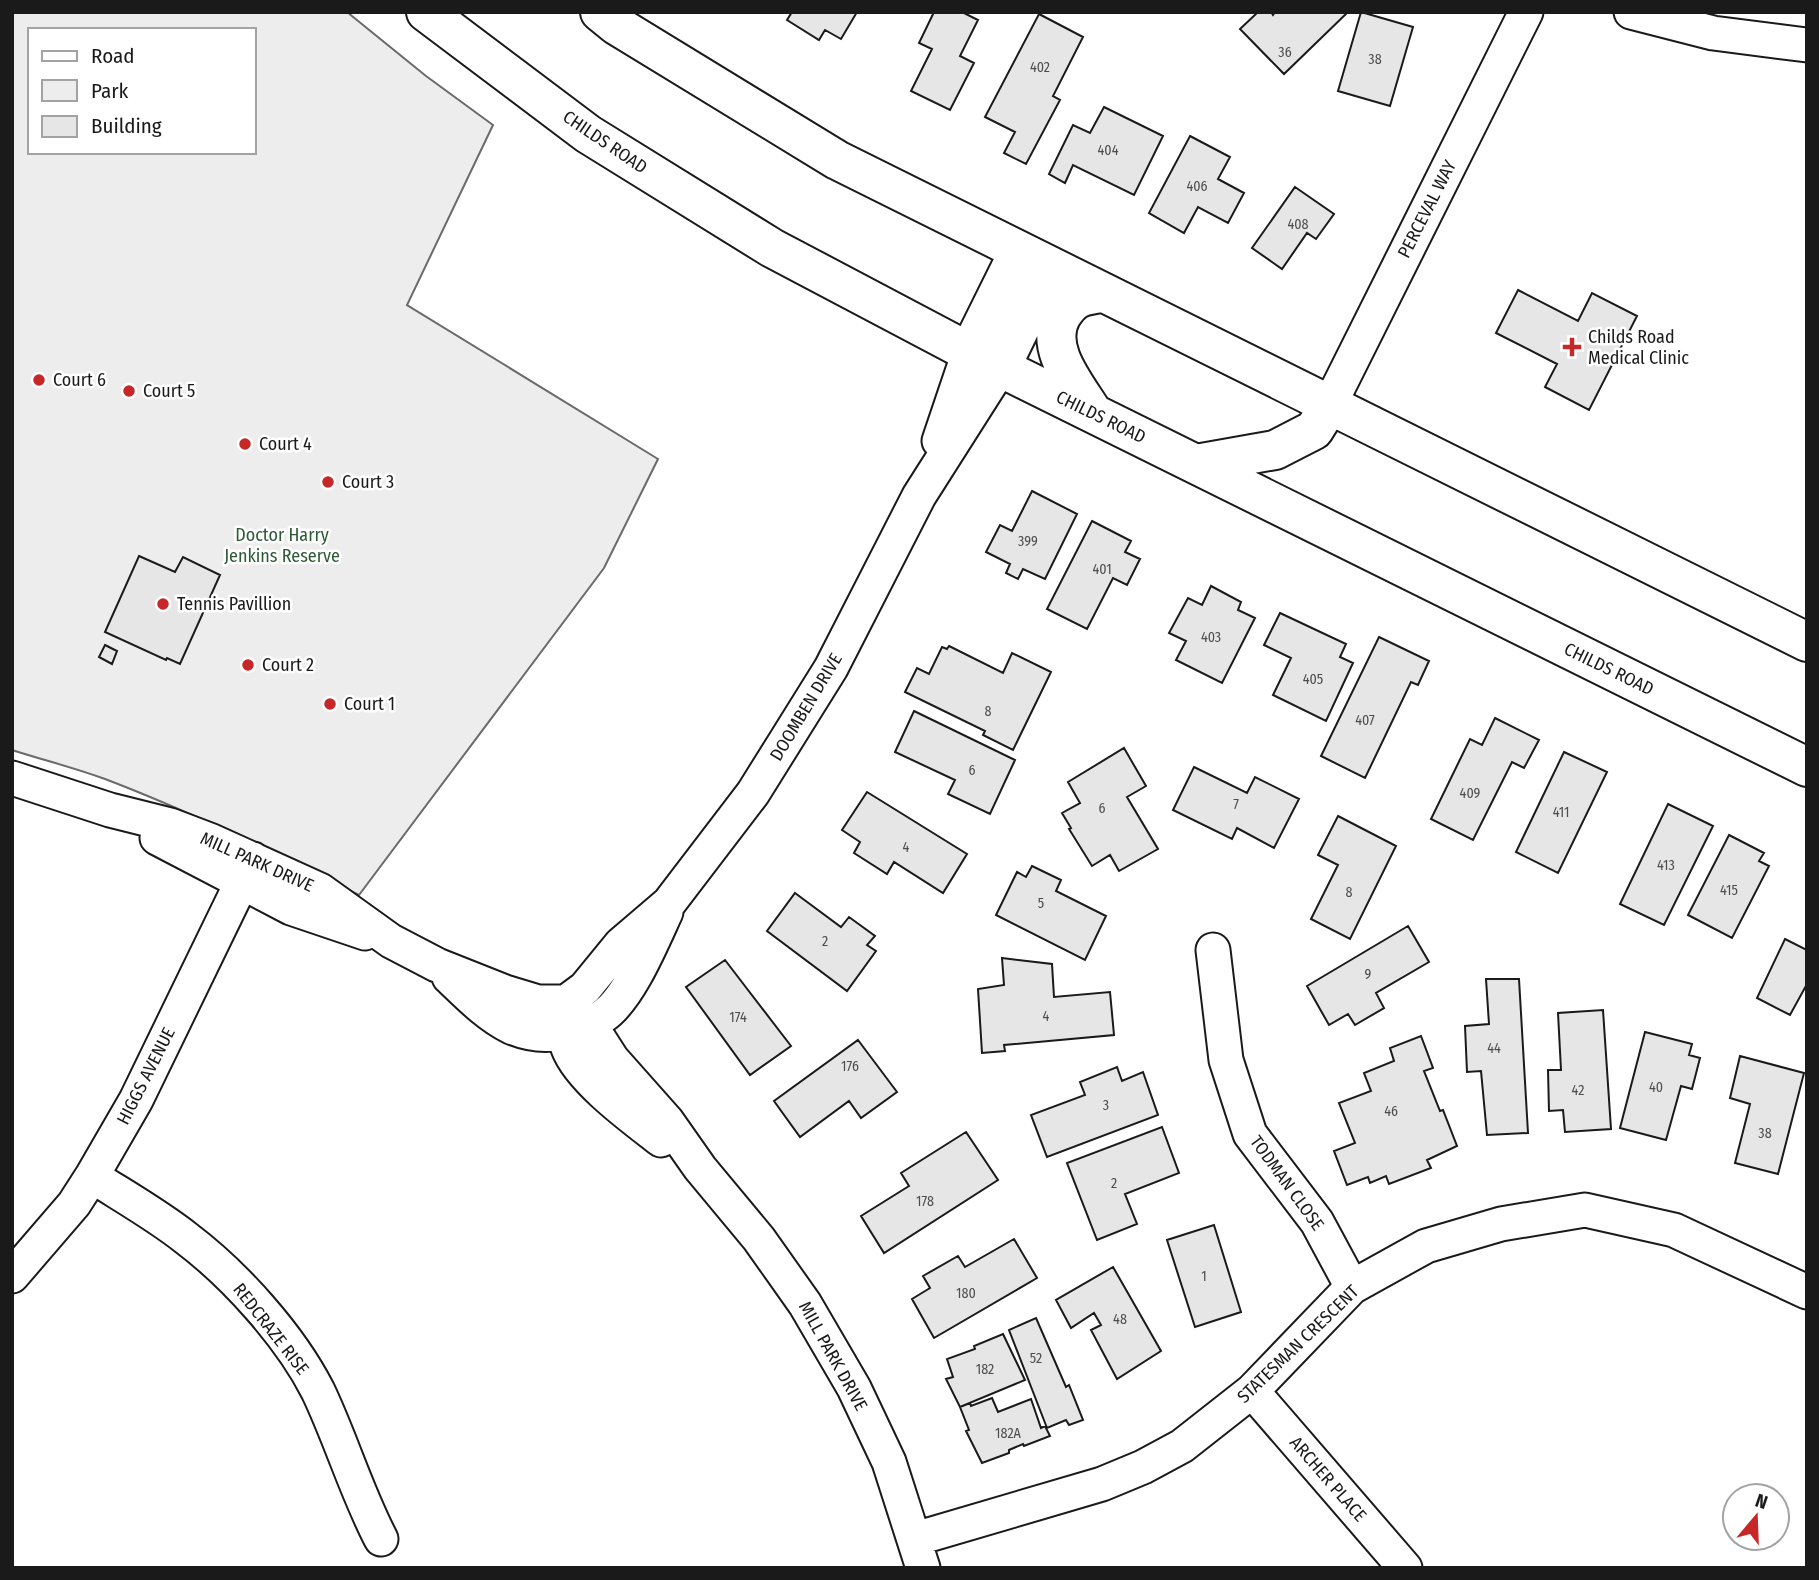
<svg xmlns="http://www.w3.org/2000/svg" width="1819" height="1580" font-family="'Fira Sans Condensed',sans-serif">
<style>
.green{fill:#ededed;stroke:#6a6a6a;stroke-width:2;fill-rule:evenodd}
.building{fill:#e6e6e6;stroke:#1a1a1a;stroke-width:2}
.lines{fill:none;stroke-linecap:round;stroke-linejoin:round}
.minor-casing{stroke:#1a1a1a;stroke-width:37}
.primary-casing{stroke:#1a1a1a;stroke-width:42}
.minor{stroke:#fff;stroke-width:33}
.primary{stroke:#fff;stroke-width:38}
.poi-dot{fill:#c62828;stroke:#fff;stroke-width:2.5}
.labels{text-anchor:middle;stroke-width:5;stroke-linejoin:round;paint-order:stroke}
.number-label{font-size:14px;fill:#4d4d4d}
.street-label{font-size:18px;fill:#1a1a1a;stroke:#fff}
.poi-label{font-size:18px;fill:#1a1a1a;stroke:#fff;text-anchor:start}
.park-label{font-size:18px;fill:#2b5a34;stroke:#fff}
</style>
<rect width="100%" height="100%" fill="#fff"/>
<path class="green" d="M12 12H347L426 76 493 125 407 305 658 459 604 568 359 895C276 854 192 812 105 779 75 768 43 760 12 750ZM30 30H254V152H30Z"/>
<path class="building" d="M792 12H857L841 39 825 30 819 40 787 20Z
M934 12H962L978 20 960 56 974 63 950 110 911 91 932 49 919 43Z
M1258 12H1271L1273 15 1275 12H1348L1284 74 1240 29Z
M1361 12 1413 27 1390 106 1338 91Z
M1039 14 1083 37 1053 96 1060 100 1026 164 1004 153 1015 132 985 117Z
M1104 107 1163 136 1134 195 1073 165 1065 183 1049 174 1073 125 1090 133Z
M1190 136 1230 157 1218 179 1244 193 1228 223 1198 207 1184 233 1149 213Z
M1295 187 1334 214 1316 239 1307 233 1282 269 1252 248Z
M1518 290 1578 321 1592 293 1637 316 1589 410 1545 387 1557 364 1496 333Z
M1032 491 1077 514 1045 579 1023 569 1018 579 1006 573 1010 564 986 552 1000 525 1012 531Z
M1092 521 1131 541 1125 552 1140 559 1127 585 1113 578 1087 629 1047 609Z
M139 556 175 572 183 557 220 575 180 664 167 658 166 660 105 632Z
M1211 586 1241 602 1238 610 1255 618 1222 683 1176 660 1186 641 1169 633 1188 598 1202 605Z
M1280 613 1346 644 1340 657 1353 663 1326 721 1273 695 1291 658 1264 645Z
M1379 637 1429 661 1418 685 1411 682 1365 778 1321 756Z
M105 645 117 651 112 664 99 657Z
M949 646 1003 673 1012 653 1051 672 1013 750 983 735 985 731 905 692 917 668 929 674 942 647 947 649Z
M914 711 1015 760 990 814 948 794 955 780 895 752Z
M1495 718 1539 740 1524 768 1512 762 1473 840 1431 819 1470 739 1482 745Z
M1124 748 1146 786 1127 797 1158 849 1119 871 1110 855 1092 866 1069 829 1071 828 1062 813 1080 803 1068 782Z
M1564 752 1607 772 1558 873 1516 852Z
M1194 767 1247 793 1255 777 1299 799 1274 848 1237 828 1232 839 1173 810Z
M867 792 967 854 943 893 894 862 887 874 854 853 860 842 842 830Z
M1668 804 1713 826 1664 925 1620 904Z
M1338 816 1396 846 1350 939 1311 919 1338 865 1318 855Z
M1729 835 1764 853 1759 861 1769 866 1732 938 1688 915Z
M1032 866 1061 880 1056 891 1106 916 1085 960 996 915 1017 872 1026 877Z
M795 893 841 927 849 917 875 936 867 945 876 951 847 991 767 931Z
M1408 926 1429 962 1376 993 1384 1008 1355 1025 1348 1014 1329 1025 1307 986Z
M1785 939 1807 950V984L1790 1015 1757 998Z
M1002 958 1052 964 1054 997 1110 992 1114 1035 1004 1045 1005 1051 982 1053 978 989 1004 985Z
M725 960 791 1046 750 1075 686 987Z
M1486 979H1519L1528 1133 1487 1135 1481 1071 1467 1072 1465 1026 1489 1024Z
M1603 1010 1611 1129 1565 1132 1563 1110 1549 1111 1548 1070H1561L1558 1013Z
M1645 1032 1692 1044 1689 1055 1700 1058 1692 1089 1681 1086 1666 1140 1620 1128Z
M1421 1036 1433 1068 1424 1071 1440 1111 1443 1110 1457 1146 1427 1160 1431 1168 1389 1184 1386 1176 1370 1183 1368 1177 1347 1185 1334 1151 1355 1143 1339 1103 1371 1091 1364 1073 1394 1061 1390 1048Z
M858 1040 897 1092 861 1118 849 1101 800 1137 774 1101Z
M1740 1056 1804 1073 1778 1174 1735 1163 1750 1104 1730 1098Z
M1117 1067 1122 1081 1143 1072 1158 1115 1047 1157 1031 1115 1085 1095 1080 1082Z
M1162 1127 1179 1173 1125 1194 1137 1224 1097 1240 1067 1163Z
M966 1132 998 1180 884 1253 861 1216 909 1186 901 1173Z
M1214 1225 1241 1312 1195 1327 1167 1240Z
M1014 1239 1037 1278 934 1338 912 1299 930 1288 923 1276 958 1256 965 1267Z
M1113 1267 1161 1351 1117 1379 1091 1330 1101 1325 1094 1313 1071 1328 1056 1300Z
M1036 1318 1066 1387 1069 1385 1083 1420 1069 1425 1066 1420 1047 1428 1009 1330Z
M1003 1334 1025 1380 960 1407 946 1379 953 1377 947 1359 975 1349 974 1346Z
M992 1398 998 1412 1031 1399 1041 1428 1045 1426 1050 1436 1024 1446 1023 1444 1009 1450V1453L982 1463 966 1431 969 1430 960 1407 970 1403 971 1406Z"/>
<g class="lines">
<defs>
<path id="minor" d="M1631 12 1713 33 1807 45
M1329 406 1526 12
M939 441 969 352
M12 778 110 810 170 825 212 841 320 890 391 941 437 965 505 992 538 1002H566L589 1023 612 1059 667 1121 700 1168 759 1239 805 1304 854 1388 889 1462 923 1568
M157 838 291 908 365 933
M1213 950 1226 1060 1250 1134 1317 1222 1352 1287
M449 977C468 995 487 1015 511 1027 532 1036 553 1037 574 1029 584 1025 594 1022 603 1016 629 999 653 940 666 912
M566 1002 585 988 621 944 669 903 753 793 831 668 919 496 1001 367
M566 1010C565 1023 563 1037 568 1048 580 1080 634 1119 661 1140
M92 1176C123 1196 157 1215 186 1238 235 1275 290 1336 318 1391 341 1439 356 1491 381 1539
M12 1276 74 1204 92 1176 136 1100 253 859
M1252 1391 1405 1568
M915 1539 1102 1484 1143 1467 1182 1446 1252 1391 1352 1287 1426 1246 1501 1224 1585 1210 1674 1230 1807 1292"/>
<path id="primary" d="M426 12 588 134 772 248 969 352 1807 767
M600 12 616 25 837 160 1807 642
M969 352 1019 251
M1001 367 1050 267
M1093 413C1076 385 1043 348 1062 315 1074 297 1081 296 1102 293
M1196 464 1275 450 1314 430 1329 406"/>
</defs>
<use href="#minor" class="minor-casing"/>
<use href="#primary" class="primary-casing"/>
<use href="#minor" class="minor"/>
<use href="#primary" class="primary"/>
</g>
<g class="poi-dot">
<path d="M1568.5 336.5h7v7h7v7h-7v7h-7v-7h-7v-7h7z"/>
<circle cx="39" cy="380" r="7"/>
<circle cx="129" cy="391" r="7"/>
<circle cx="245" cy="444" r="7"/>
<circle cx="328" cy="482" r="7"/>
<circle cx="163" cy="604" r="7"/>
<circle cx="248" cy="665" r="7"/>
<circle cx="330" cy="704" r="7"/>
</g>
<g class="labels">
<g class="number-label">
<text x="1285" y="57">36</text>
<text x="1375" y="64">38</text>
<text x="1040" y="72">402</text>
<text x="1108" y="155">404</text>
<text x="1197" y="191">406</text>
<text x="1298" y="229">408</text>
<text x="1028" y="546">399</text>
<text x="1102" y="574">401</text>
<text x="1211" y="642">403</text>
<text x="1313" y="684">405</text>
<text x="988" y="716">8</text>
<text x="1365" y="725">407</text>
<text x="972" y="775">6</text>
<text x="1470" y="798">409</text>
<text x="1236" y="809">7</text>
<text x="1102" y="813">6</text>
<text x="1561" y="817">411</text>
<text x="906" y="852">4</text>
<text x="1666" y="870">413</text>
<text x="1729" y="895">415</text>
<text x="1349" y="897">8</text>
<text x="1041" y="908">5</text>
<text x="825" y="946">2</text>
<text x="1368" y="979">9</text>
<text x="1046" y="1021">4</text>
<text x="738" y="1022">174</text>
<text x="1494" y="1053">44</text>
<text x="850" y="1071">176</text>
<text x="1656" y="1092">40</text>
<text x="1578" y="1095">42</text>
<text x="1106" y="1110">3</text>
<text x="1391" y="1116">46</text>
<text x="1765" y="1138">38</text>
<text x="1114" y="1188">2</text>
<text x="925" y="1206">178</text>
<text x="1204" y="1281">1</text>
<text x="966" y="1298">180</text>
<text x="1120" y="1324">48</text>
<text x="1036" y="1363">52</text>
<text x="985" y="1374">182</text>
<text x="1008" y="1438">182A</text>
</g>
<g class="street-label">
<text transform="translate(605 142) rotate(34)" y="6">CHILDS ROAD</text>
<text transform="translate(1427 209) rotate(-63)" y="6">PERCEVAL WAY</text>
<text transform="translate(1101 417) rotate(26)" y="6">CHILDS ROAD</text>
<text transform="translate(1609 669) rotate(26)" y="6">CHILDS ROAD</text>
<text transform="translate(806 707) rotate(-59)" y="6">DOOMBEN DRIVE</text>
<text transform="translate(257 862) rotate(24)" y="6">MILL PARK DRIVE</text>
<text transform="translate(146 1076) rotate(-63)" y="6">HIGGS AVENUE</text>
<text transform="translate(1287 1183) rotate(54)" y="6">TODMAN CLOSE</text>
<text transform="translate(271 1329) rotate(52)" y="6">REDCRAZE RISE</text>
<text transform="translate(1298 1344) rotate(-44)" y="6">STATESMAN CRESCENT</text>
<text transform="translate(833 1356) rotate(61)" y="6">MILL PARK DRIVE</text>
<text transform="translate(1328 1479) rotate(49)" y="6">ARCHER PLACE</text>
</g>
<g class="poi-label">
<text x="1588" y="343">Childs Road<tspan x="1588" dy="21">Medical Clinic</tspan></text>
<text x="53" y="386">Court 6</text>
<text x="143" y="397">Court 5</text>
<text x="259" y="450">Court 4</text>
<text x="342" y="488">Court 3</text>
<text x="177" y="610">Tennis Pavillion</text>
<text x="262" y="671">Court 2</text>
<text x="344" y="710">Court 1</text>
</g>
<g class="park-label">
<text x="282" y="541">Doctor Harry<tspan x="282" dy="21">Jenkins Reserve</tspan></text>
</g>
</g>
<rect width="1819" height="1580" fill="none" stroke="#1a1a1a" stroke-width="28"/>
<rect x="28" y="28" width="228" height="126" fill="#ffffff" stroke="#a3a3a3" stroke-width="2"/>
<rect x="42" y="51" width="35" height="10" fill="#ffffff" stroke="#a3a3a3" stroke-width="2"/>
<text x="91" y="63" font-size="21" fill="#1a1a1a">Road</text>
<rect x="42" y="80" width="35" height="21" fill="#ededed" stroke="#a3a3a3" stroke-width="2"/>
<text x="91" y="98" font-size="21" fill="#1a1a1a">Park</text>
<rect x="42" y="116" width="35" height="21" fill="#e6e6e6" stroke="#a3a3a3" stroke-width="2"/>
<text x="91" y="133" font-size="21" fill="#1a1a1a">Building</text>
<g transform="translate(1756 1517) rotate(19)"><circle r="33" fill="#ffffff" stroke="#a3a3a3" stroke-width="2"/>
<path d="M0-5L12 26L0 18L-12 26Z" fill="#c62828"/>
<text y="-10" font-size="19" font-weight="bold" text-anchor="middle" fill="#1a1a1a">N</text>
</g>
</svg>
